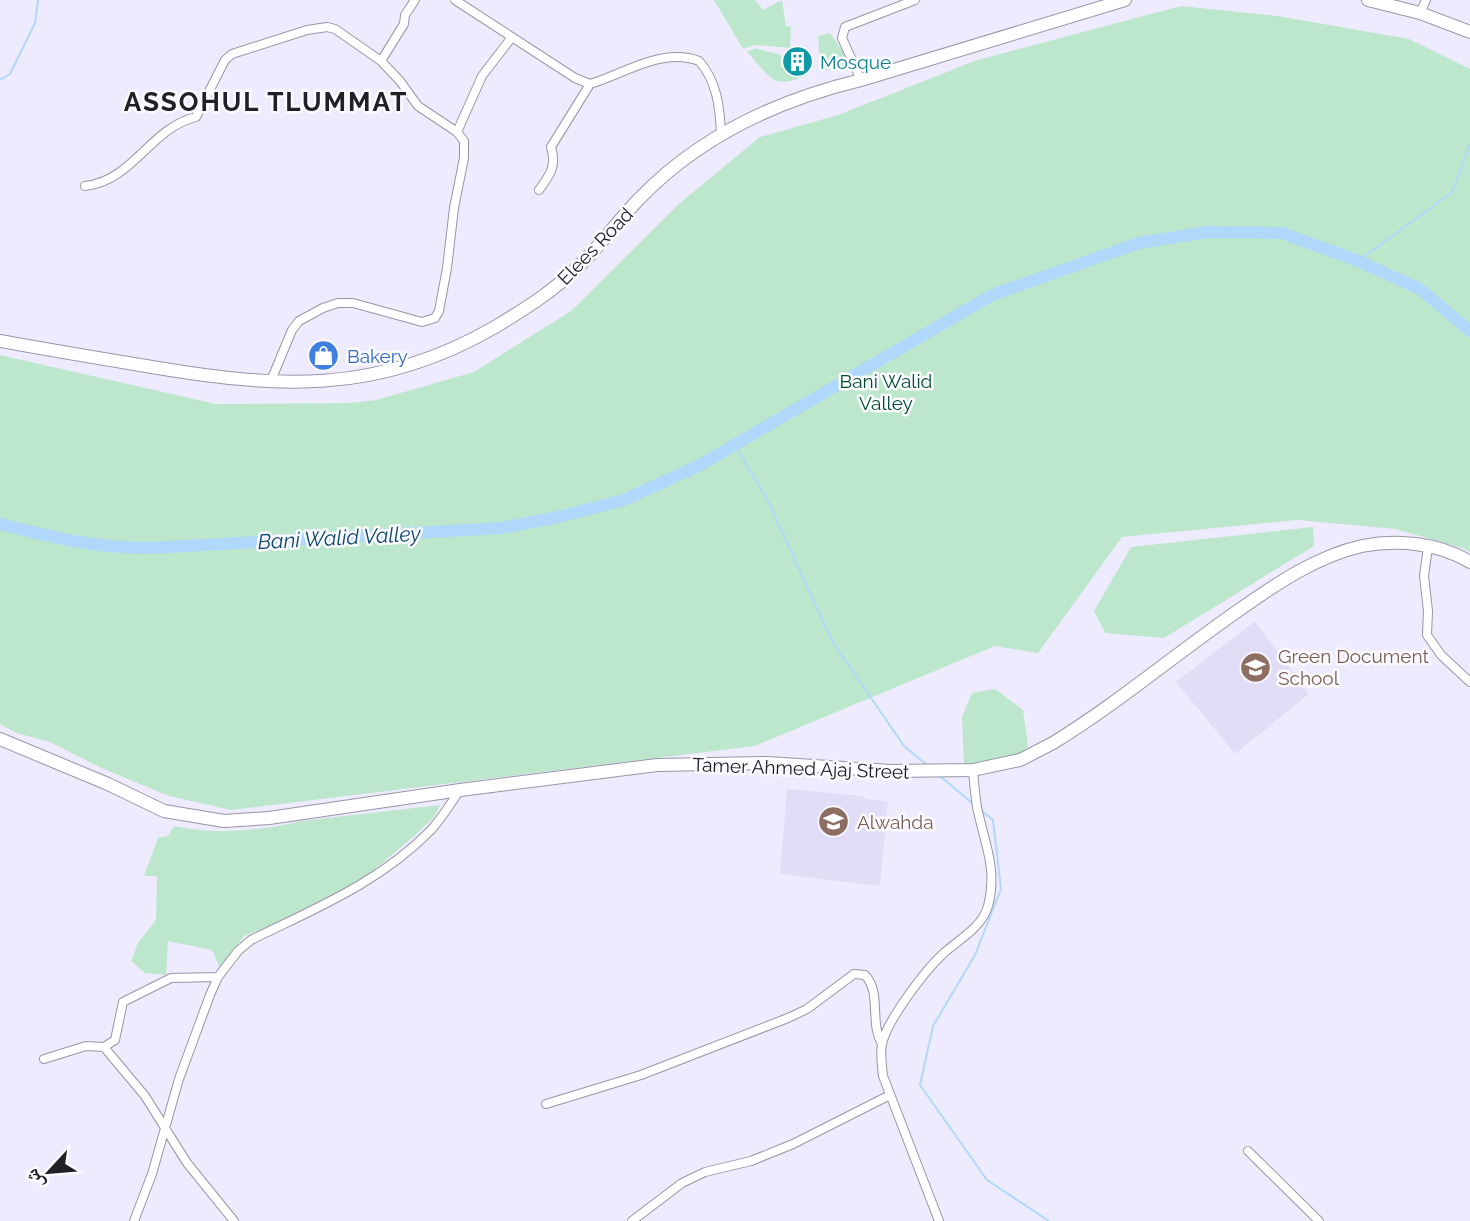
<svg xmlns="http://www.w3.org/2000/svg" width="1470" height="1221" font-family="Raleway,'Noto Naskh Arabic',sans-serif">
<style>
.built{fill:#e2ddf7}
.green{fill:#bde7cc}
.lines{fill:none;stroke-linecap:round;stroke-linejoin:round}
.stream{stroke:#b0d8fa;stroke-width:2}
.river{stroke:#b0d8fa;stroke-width:12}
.minor-casing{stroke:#9995a7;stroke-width:10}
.primary-casing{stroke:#9995a7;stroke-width:14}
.trunk-casing{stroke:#9995a7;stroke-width:14}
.minor{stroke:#fff;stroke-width:8}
.primary{stroke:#fff;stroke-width:12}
.trunk{stroke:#fff;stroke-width:12}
.labels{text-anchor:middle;stroke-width:5;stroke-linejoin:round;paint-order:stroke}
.culture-label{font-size:19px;fill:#0d838f;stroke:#fbfbff;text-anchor:start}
.street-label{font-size:19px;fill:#222027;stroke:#fbfbff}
.shop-label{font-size:19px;fill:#366cbe;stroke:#fbfbff;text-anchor:start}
.park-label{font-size:19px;fill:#034e2d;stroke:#fbfbff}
.education-label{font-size:19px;fill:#785e54;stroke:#fbfbff;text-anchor:start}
.water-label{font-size:21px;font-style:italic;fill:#0a466d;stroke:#fbfbff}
.district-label{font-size:26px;font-weight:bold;letter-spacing:2px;fill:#222027;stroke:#fbfbff}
</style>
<rect width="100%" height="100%" fill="#efebff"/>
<path class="built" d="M1255 621 1309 694 1235 754 1176 682Z
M787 789 863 796 866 799 888 801 880 886 780 874Z"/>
<path class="green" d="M714 0H755L763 10 782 0 786 27 791 26 790 48 755 45 743 49Z
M1181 6 1278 16 1409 39 1470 69V552L1463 548 1395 529 1298 520 1122 537 1038 653 995 646 755 746 231 810 169 796 101 768 50 742 16 733 0 724V355L216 404 350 403 376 400 474 372 571 311 680 203 760 137 838 115 977 60Z
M830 33 850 61 849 64 821 72 818 36Z
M755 48 781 55V67L806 69 807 75C771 91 771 77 747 52Z
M1313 527 1314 546 1164 638 1105 633 1094 611 1131 547Z
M995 689 1023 710 1028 746 1020 754 964 766 962 717 972 693Z
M440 805 434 817 412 838 358 883 282 921 244 936 220 968 212 950 168 941 166 975 145 973 131 961 138 943 156 920 157 876H144L158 838 168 836 174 826C214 835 261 831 301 821Z"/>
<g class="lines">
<path class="stream" d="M0 80 10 74 35 23 38 0
M1358 261 1452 192 1470 144
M735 445 768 501 832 641 904 746 927 765
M941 777 972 803
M982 811 993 820 1001 889 975 955 933 1026 920 1085 987 1180 1049 1221"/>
<path class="river" d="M0 524C55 538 93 548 150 548L502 528 558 517 624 500 700 465 992 295 1139 243 1207 232 1282 233 1358 261 1420 289 1470 331"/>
<defs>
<path id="minor" d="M455 0 575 78 590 84C624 74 662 47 699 61 717 81 720 108 721 134
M1420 13 1426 0
M381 61 404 24 405 15 415 0
M861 80 842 38 845 27 915 0
M457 132 482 76 512 37
M85 186C133 181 150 128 196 117L225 60 232 54 307 30 327 27 335 29 381 61 400 81 418 106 457 132 464 141V158L454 208 447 268 439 311 435 318 422 322 353 303H338L323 308 299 321 292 330 270 383
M539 190C550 175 557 166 551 147L590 84
M1428 547 1424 576 1428 611 1427 635 1441 655 1470 682
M104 1047 145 1096 187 1163 234 1221
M44 1059 86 1046 104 1047 115 1040 123 1002 171 978 218 977
M546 1104 641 1075 788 1018 807 1009 854 974 865 975C882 993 869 1022 882 1044
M1248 1151 1319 1221
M134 1221 152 1174 179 1079 210 995 218 977 238 951 251 940C316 908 379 883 431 830 442 818 451 803 460 790
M632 1221 682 1183 705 1172 751 1161 793 1144 890 1095
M939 1221 883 1076C882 1065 880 1055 882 1044 887 1020 926 969 945 952 960 939 982 927 988 906 998 869 984 842 977 807 975 795 974 782 973 770"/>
<path id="primary" d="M0 739 108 784 164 811 224 821 269 818 460 790 657 765 767 763 891 771 973 770 1020 760 1053 743C1118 703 1177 653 1239 610 1276 584 1317 556 1362 546 1397 539 1439 543 1470 562"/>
<path id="trunk" d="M1368 0 1420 13 1470 32
M0 341C49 350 97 358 146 366 276 388 376 396 495 327 525 309 555 290 580 265 602 244 619 219 640 198 700 136 778 100 861 80L1125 0"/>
</defs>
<use href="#minor" class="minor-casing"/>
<use href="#primary" class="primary-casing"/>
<use href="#trunk" class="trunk-casing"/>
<use href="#minor" class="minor"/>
<use href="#primary" class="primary"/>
<use href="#trunk" class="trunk"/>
</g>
<defs>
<symbol id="building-disc" viewBox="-11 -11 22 22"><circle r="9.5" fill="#0f9aa8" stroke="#fbfbff"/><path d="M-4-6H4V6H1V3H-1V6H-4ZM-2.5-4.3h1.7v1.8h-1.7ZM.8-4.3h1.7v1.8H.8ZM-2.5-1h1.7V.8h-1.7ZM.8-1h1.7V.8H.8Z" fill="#fff"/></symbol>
<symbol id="shop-disc" viewBox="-11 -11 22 22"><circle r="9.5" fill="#3f7fe0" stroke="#fbfbff"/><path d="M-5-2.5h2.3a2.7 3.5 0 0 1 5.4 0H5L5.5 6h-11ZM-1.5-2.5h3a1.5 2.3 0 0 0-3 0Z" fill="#fff"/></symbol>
<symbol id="school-disc" viewBox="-11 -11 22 22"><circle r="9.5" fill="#8d6e63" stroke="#fbfbff"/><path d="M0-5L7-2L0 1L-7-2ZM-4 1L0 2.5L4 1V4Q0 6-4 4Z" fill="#fff"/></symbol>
</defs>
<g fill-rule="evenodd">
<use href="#building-disc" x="780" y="44" width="35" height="35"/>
<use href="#shop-disc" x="306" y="338" width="35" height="35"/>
<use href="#school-disc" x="1238" y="650" width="35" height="35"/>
<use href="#school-disc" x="816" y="804" width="35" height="35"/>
</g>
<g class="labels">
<g class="culture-label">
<text x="820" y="69">Mosque</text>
</g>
<g class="street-label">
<text transform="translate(595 246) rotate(-46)" y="7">Elees Road</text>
<text transform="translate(801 768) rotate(2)" y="7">Tamer Ahmed Ajaj Street</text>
</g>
<g class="shop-label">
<text x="347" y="363">Bakery</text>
</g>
<g class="park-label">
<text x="886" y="388">Bani Walid<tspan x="886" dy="22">Valley</tspan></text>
</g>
<g class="education-label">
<text x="1278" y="663">Green Document<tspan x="1278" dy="22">School</tspan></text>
<text x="857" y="829">Alwahda</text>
</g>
<g class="water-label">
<text transform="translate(339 538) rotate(-3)" y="7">Bani Walid Valley</text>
</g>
<g class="district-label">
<text x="266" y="111">ASSOHUL TLUMMAT</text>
</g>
</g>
<g transform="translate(49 1172) rotate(244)" stroke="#fbfbff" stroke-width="5" paint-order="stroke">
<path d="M0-5L12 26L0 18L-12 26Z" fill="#222027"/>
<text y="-10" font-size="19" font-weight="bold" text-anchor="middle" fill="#222027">ش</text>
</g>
</svg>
